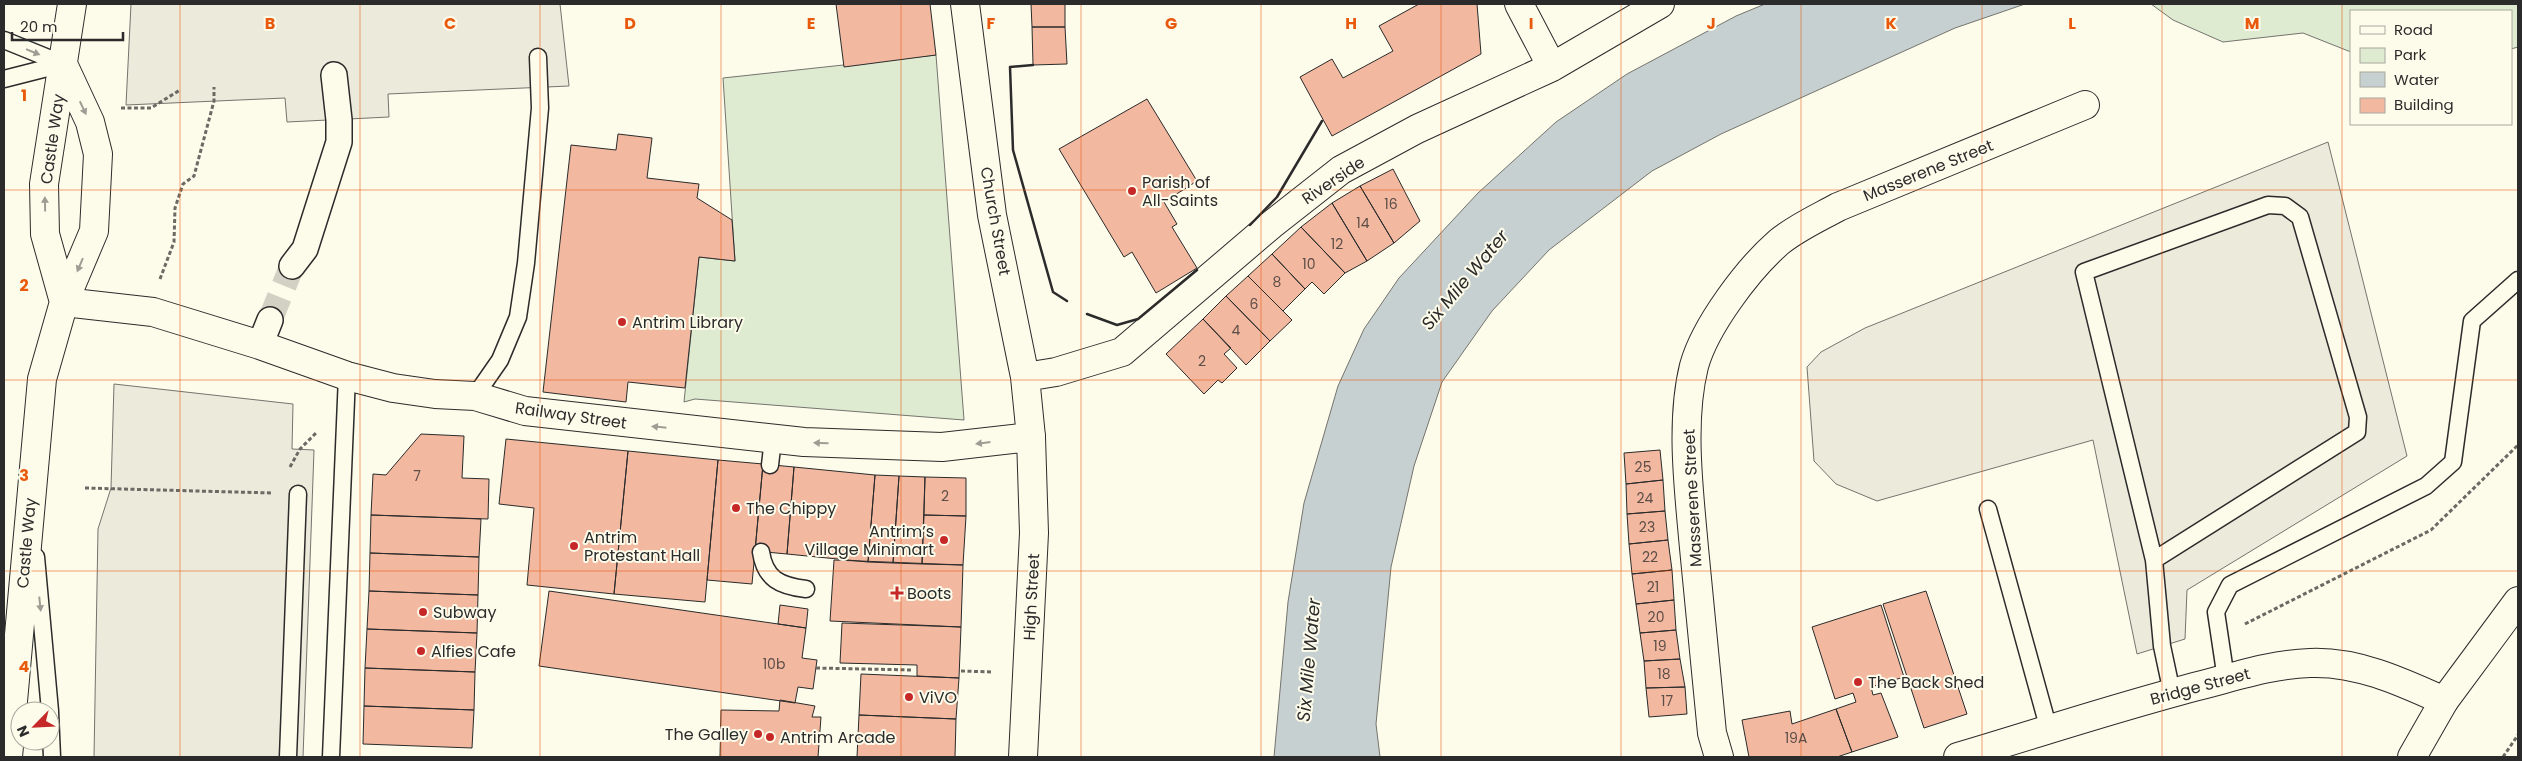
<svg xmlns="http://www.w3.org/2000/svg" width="2522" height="761" font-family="Poppins,sans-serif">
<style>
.green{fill:#deebd1;stroke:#74746e}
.parking{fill:#eceadb;stroke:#74746e}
.water{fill:#c7d0d0;stroke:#74746e}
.building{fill:#f2b8a0;stroke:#2b2b2b}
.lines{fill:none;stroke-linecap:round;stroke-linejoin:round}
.pedestrian-tunnel{stroke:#d3d1c4;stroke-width:25;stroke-dasharray:25 12;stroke-linecap:butt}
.service-casing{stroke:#2b2b2b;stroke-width:19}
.pedestrian-casing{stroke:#2b2b2b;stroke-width:28}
.minor-casing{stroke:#2b2b2b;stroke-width:30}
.tertiary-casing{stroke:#2b2b2b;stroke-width:30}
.primary-casing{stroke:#2b2b2b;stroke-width:30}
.trunk-casing{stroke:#2b2b2b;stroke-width:30}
.path{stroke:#6a6964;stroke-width:3;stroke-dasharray:4 2.5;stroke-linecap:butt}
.service{stroke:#fdfbea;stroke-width:16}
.pedestrian{stroke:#fdfbea;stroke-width:25}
.minor{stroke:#fdfbea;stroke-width:28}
.tertiary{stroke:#fdfbea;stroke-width:28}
.primary{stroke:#fdfbea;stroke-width:28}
.trunk{stroke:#fdfbea;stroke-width:28}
.wall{stroke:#2b2b2b;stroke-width:2.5}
.oneway{fill:#9e9d94}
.grid{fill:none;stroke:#e8590c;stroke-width:1;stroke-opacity:0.55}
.poi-dot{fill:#c62828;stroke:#fdfbea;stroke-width:2}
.labels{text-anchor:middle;stroke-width:4;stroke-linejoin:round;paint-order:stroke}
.number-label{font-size:14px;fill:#5d4e48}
.street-label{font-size:16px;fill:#2b2b2b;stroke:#fdfbea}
.poi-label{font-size:16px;fill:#2b2b2b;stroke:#fdfbea;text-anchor:start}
.water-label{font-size:18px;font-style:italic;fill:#2b2b2b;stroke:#fdfbea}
.grid-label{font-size:16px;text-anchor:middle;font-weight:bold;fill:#e8590c;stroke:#fdfbea;stroke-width:4;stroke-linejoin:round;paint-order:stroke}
</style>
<rect width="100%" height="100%" fill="#fdfbea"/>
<path class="green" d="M2151 4H2518V47L2511 49V11H2351V52L2303 33 2223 42 2173 20Z
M936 55 964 420 695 399 684 402 699 257 735 261 723 78Z"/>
<path class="parking" d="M131 4H560L569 86 388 94 389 117 287 122 285 98 126 105Z
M2328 142 2407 456 2187 590 2185 639 2137 654 2093 440 1877 501 1836 484 1814 461 1807 367 1821 352 1865 328Z
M114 384 293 404 292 449 314 450 303 757H94L98 529 111 488Z"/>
<path class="water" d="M1765 4H2025L1955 28 1721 134 1652 171 1549 250 1492 311 1442 382 1414 466 1391 567 1376 724 1380 757H1274L1288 602 1304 503 1338 386 1364 329 1399 278 1478 193 1556 122 1627 74 1736 16Z"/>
<path class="building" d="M836 4H930L936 55 844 67Z
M1031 4H1065V27H1032Z
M1419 4H1477L1481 54 1332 136 1300 77 1332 59 1343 78 1393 51 1379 26Z
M1032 27H1065L1067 64 1033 65Z
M1147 99 1197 181 1164 202 1177 224 1172 227 1197 268 1156 293 1132 252 1124 257 1059 149Z
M618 134 652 138 647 178 699 184 697 198 732 220 735 261 699 257 685 388 628 382 626 402 543 392 571 145 616 150Z
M1393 169 1420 221 1394 243 1360 186Z
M1360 186 1394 243 1367 261 1332 203Z
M1332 203 1367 261 1345 273 1301 227Z
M1301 227 1345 273 1324 294 1312 282 1305 289 1272 254Z
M1272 254 1305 289 1283 311 1248 276Z
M1248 276 1292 320 1270 341 1226 296Z
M1226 296 1270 341 1246 365 1203 319Z
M1203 319 1231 348 1224 354 1237 368 1222 383 1218 380 1204 394 1166 354Z
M421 434 464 436 462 478 489 479 488 519 371 515 373 474 386 475Z
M506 439 628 451 614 594 527 585 534 508 499 504Z
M1660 450 1663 480 1626 484 1624 453Z
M628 451 718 460 705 602 614 594Z
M718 460 763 464 752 584 707 580Z
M763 464 794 467 787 554 755 551Z
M794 467 875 475 868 562 787 554Z
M875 475 899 476 893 563 868 562Z
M899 476 925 477 922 564 893 563Z
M925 477 966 478V516L924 515Z
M1663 480 1665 511 1627 514 1626 484Z
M1665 511 1668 540 1629 544 1627 514Z
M371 515 481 519 479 557 370 553Z
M924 515 966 516 963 565 922 564Z
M1668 540 1672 570 1632 574 1629 544Z
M370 553 479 557 478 595 369 591Z
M834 560 963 565 961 627 830 621Z
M1672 570 1674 600 1636 604 1632 574Z
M369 591 478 595 477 633 367 629Z
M549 591 806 628 802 658 817 660 813 689 798 687 795 703 539 666Z
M1926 591 1967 714 1924 728 1883 604Z
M1674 600 1676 630 1640 633 1636 604Z
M780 605 808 609 806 628 778 624Z
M1881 605 1904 677 1871 687 1873 695 1881 693 1898 737 1852 752 1836 709 1856 702 1853 693 1835 699 1812 627Z
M842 623 961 627 959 678 917 676V665L840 663Z
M367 629 477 633 475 672 365 668Z
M1676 630 1680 659 1644 661 1640 633Z
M1680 659 1685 687 1646 688 1644 661Z
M365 668 475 672 474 710 364 706Z
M861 674 959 678 956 719 859 715Z
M1685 687 1687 714 1649 717 1646 688Z
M780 700 815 706 812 717H821L818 757H720L721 710 779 711Z
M364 706 474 710 472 748 363 744Z
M1836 709 1852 752 1837 757H1749L1742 720 1790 711 1792 724Z
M859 715 956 719 955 757H857Z"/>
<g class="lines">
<path class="pedestrian-tunnel" d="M270 320 292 266"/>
<defs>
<path id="service" d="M4 40 63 64
M4 79 63 64
M475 396 500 360 518 317 526 263 540 108 538 57
M770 465 773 439
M1988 509 2049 730
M761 552C765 579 780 586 806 589
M36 557 50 711
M2154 560 2357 432 2358 417 2300 217 2285 206 2268 205 2084 272 2154 560 2162 646 2172 693
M2226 679 2216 612 2230 585 2426 486 2453 462 2472 321 2518 280
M50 712 52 757
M288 757 298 494
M331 757 347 376"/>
<path id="pedestrian" d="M292 266 305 249 339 142V120L334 75
M260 345 270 320"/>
<path id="minor" d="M965 4 992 215 1025 377 1031 437
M1519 4 1552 67
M1025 377 1056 372 1122 352 1271 225 1341 170 1417 129 1552 67 1660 4
M1719 757 1712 733C1706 671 1700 609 1694 548 1689 491 1680 422 1694 366 1705 326 1748 269 1779 242 1796 228 1818 218 1838 207L2085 105"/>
<path id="tertiary" d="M64 302 153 312 260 345 347 376 393 388 435 394 475 396 525 411 804 442 942 447 1031 437 1034 533 1023 757
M1958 757C2039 733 2120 706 2202 685 2237 676 2273 664 2310 663 2357 661 2402 682 2444 701"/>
<path id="primary" d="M64 302 45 234 44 184 72 4
M8 757 42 379 64 302 94 231 98 154 90 122 63 64"/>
<path id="trunk" d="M2412 757 2444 701 2518 601"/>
</defs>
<use href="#service" class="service-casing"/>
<use href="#pedestrian" class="pedestrian-casing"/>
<use href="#minor" class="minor-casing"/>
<use href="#tertiary" class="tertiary-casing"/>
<use href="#primary" class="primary-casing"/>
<use href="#trunk" class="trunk-casing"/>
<path class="path" d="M121 108H151L180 90
M160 279 174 242 175 208 183 184 194 176 214 101V87
M290 467 300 449 316 433
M85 488 272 493
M2245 624 2431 530 2518 445
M816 668 913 670
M961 671 993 672
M2503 757 2518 735"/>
<use href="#service" class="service"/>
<use href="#pedestrian" class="pedestrian"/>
<use href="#minor" class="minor"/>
<use href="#tertiary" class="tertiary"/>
<use href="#primary" class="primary"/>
<use href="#trunk" class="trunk"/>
<path class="wall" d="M1033 65 1010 67 1013 150 1053 292 1067 301
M1250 225 1277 197 1322 121
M1087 314 1117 325 1138 319 1197 270"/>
</g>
<defs><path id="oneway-solid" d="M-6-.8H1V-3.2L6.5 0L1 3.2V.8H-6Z" transform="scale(1.25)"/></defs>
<g class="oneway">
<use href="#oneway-solid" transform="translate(33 52) rotate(22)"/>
<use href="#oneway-solid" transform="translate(83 108) rotate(65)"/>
<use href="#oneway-solid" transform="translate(45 204) rotate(-91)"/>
<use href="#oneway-solid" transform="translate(80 265) rotate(113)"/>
<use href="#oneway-solid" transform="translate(659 427) rotate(-174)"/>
<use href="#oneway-solid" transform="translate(821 443) rotate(-178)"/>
<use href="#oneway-solid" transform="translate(983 443) rotate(173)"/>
<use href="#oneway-solid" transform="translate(40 604) rotate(84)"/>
</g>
<path class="grid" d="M180 4V757M360 4V757M540 4V757M721 4V757M901 4V757M1081 4V757M1261 4V757M1441 4V757M1621 4V757M1801 4V757M1982 4V757M2162 4V757M2342 4V757M4 190H2518M4 380H2518M4 571H2518"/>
<g class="poi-dot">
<circle cx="1132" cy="191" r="5"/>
<circle cx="622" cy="322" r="5"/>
<circle cx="736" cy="508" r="5"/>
<circle cx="944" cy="540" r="5"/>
<circle cx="574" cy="546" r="5"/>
<path d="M894.5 585.5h5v5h5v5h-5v5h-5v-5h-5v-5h5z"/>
<circle cx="423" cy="612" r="5"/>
<circle cx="421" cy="651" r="5"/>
<circle cx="1858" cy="682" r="5"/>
<circle cx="909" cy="697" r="5"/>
<circle cx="758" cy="734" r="5"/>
<circle cx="770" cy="737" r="5"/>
</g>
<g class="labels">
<g class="number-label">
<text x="1391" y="209">16</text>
<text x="1363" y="228">14</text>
<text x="1337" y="249">12</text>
<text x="1309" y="269">10</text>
<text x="1277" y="287">8</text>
<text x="1254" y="309">6</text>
<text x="1236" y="335">4</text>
<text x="1202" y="366">2</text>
<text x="1643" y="472">25</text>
<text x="417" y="481">7</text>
<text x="945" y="501">2</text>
<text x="1645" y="503">24</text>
<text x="1647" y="532">23</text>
<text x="1650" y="562">22</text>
<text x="1653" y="592">21</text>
<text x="1656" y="622">20</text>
<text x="1660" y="651">19</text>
<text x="774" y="669">10b</text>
<text x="1664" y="679">18</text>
<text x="1667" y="706">17</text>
<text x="1796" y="743">19A</text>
</g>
<g class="street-label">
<text transform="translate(52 139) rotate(-82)" y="6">Castle Way</text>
<text transform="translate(1928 170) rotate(-22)" y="6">Masserene Street</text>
<text transform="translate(1333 180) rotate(-34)" y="6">Riverside</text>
<text transform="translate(996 221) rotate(80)" y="6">Church Street</text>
<text transform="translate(571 415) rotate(8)" y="6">Railway Street</text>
<text transform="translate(1692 498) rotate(-93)" y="6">Masserene Street</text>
<text transform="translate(26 543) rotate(-85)" y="6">Castle Way</text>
<text transform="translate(1031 597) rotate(-87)" y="6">High Street</text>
<text transform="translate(2200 686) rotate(-15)" y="6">Bridge Street</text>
</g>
<g class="poi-label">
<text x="1142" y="188">Parish of<tspan x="1142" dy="18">All-Saints</tspan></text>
<text x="632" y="328">Antrim Library</text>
<text x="746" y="514">The Chippy</text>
<text x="934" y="537" text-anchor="end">Antrim’s<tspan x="934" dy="18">Village Minimart</tspan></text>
<text x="584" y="543">Antrim<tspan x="584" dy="18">Protestant Hall</tspan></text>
<text x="907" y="599">Boots</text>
<text x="433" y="618">Subway</text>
<text x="431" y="657">Alfies Cafe</text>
<text x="1868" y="688">The Back Shed</text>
<text x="919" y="703">ViVO</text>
<text x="748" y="740" text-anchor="end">The Galley</text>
<text x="780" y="743">Antrim Arcade</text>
</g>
<g class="water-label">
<text transform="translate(1465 280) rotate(-50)" y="6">Six Mile Water</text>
<text transform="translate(1309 660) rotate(-85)" y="6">Six Mile Water</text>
</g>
</g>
<g class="grid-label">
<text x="270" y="29">B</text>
<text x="450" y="29">C</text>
<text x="630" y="29">D</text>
<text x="811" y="29">E</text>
<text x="991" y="29">F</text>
<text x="1171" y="29">G</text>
<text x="1351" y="29">H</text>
<text x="1531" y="29">I</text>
<text x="1711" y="29">J</text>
<text x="1891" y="29">K</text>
<text x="2072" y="29">L</text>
<text x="2252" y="29">M</text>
<text x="24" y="101">1</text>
<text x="24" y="291">2</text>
<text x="24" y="481">3</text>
<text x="24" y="672">4</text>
</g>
<rect width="2522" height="761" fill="none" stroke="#2b2b2b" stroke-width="10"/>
<rect x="2350" y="10" width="162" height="115" fill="#fdfbea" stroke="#a9a89e"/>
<rect x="2360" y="26" width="25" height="8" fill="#fdfbea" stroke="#a9a89e"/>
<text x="2394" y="35" font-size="15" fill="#2b2b2b">Road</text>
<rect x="2360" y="48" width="25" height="15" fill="#deebd1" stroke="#a9a89e"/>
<text x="2394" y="60" font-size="15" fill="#2b2b2b">Park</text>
<rect x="2360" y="72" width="25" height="15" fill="#c7d0d0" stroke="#a9a89e"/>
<text x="2394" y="85" font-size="15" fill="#2b2b2b">Water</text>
<rect x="2360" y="98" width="25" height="15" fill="#f2b8a0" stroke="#a9a89e"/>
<text x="2394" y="110" font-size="15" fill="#2b2b2b">Building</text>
<g transform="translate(35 726) rotate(246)"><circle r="24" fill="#fdfbea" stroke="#a9a89e"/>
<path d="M0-4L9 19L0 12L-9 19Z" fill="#c62828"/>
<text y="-8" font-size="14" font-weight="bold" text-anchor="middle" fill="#2b2b2b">N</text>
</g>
<path d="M12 32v8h111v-8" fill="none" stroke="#2b2b2b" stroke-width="2.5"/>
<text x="20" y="32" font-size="15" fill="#2b2b2b" stroke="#fdfbea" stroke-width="4" paint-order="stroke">20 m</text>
</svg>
